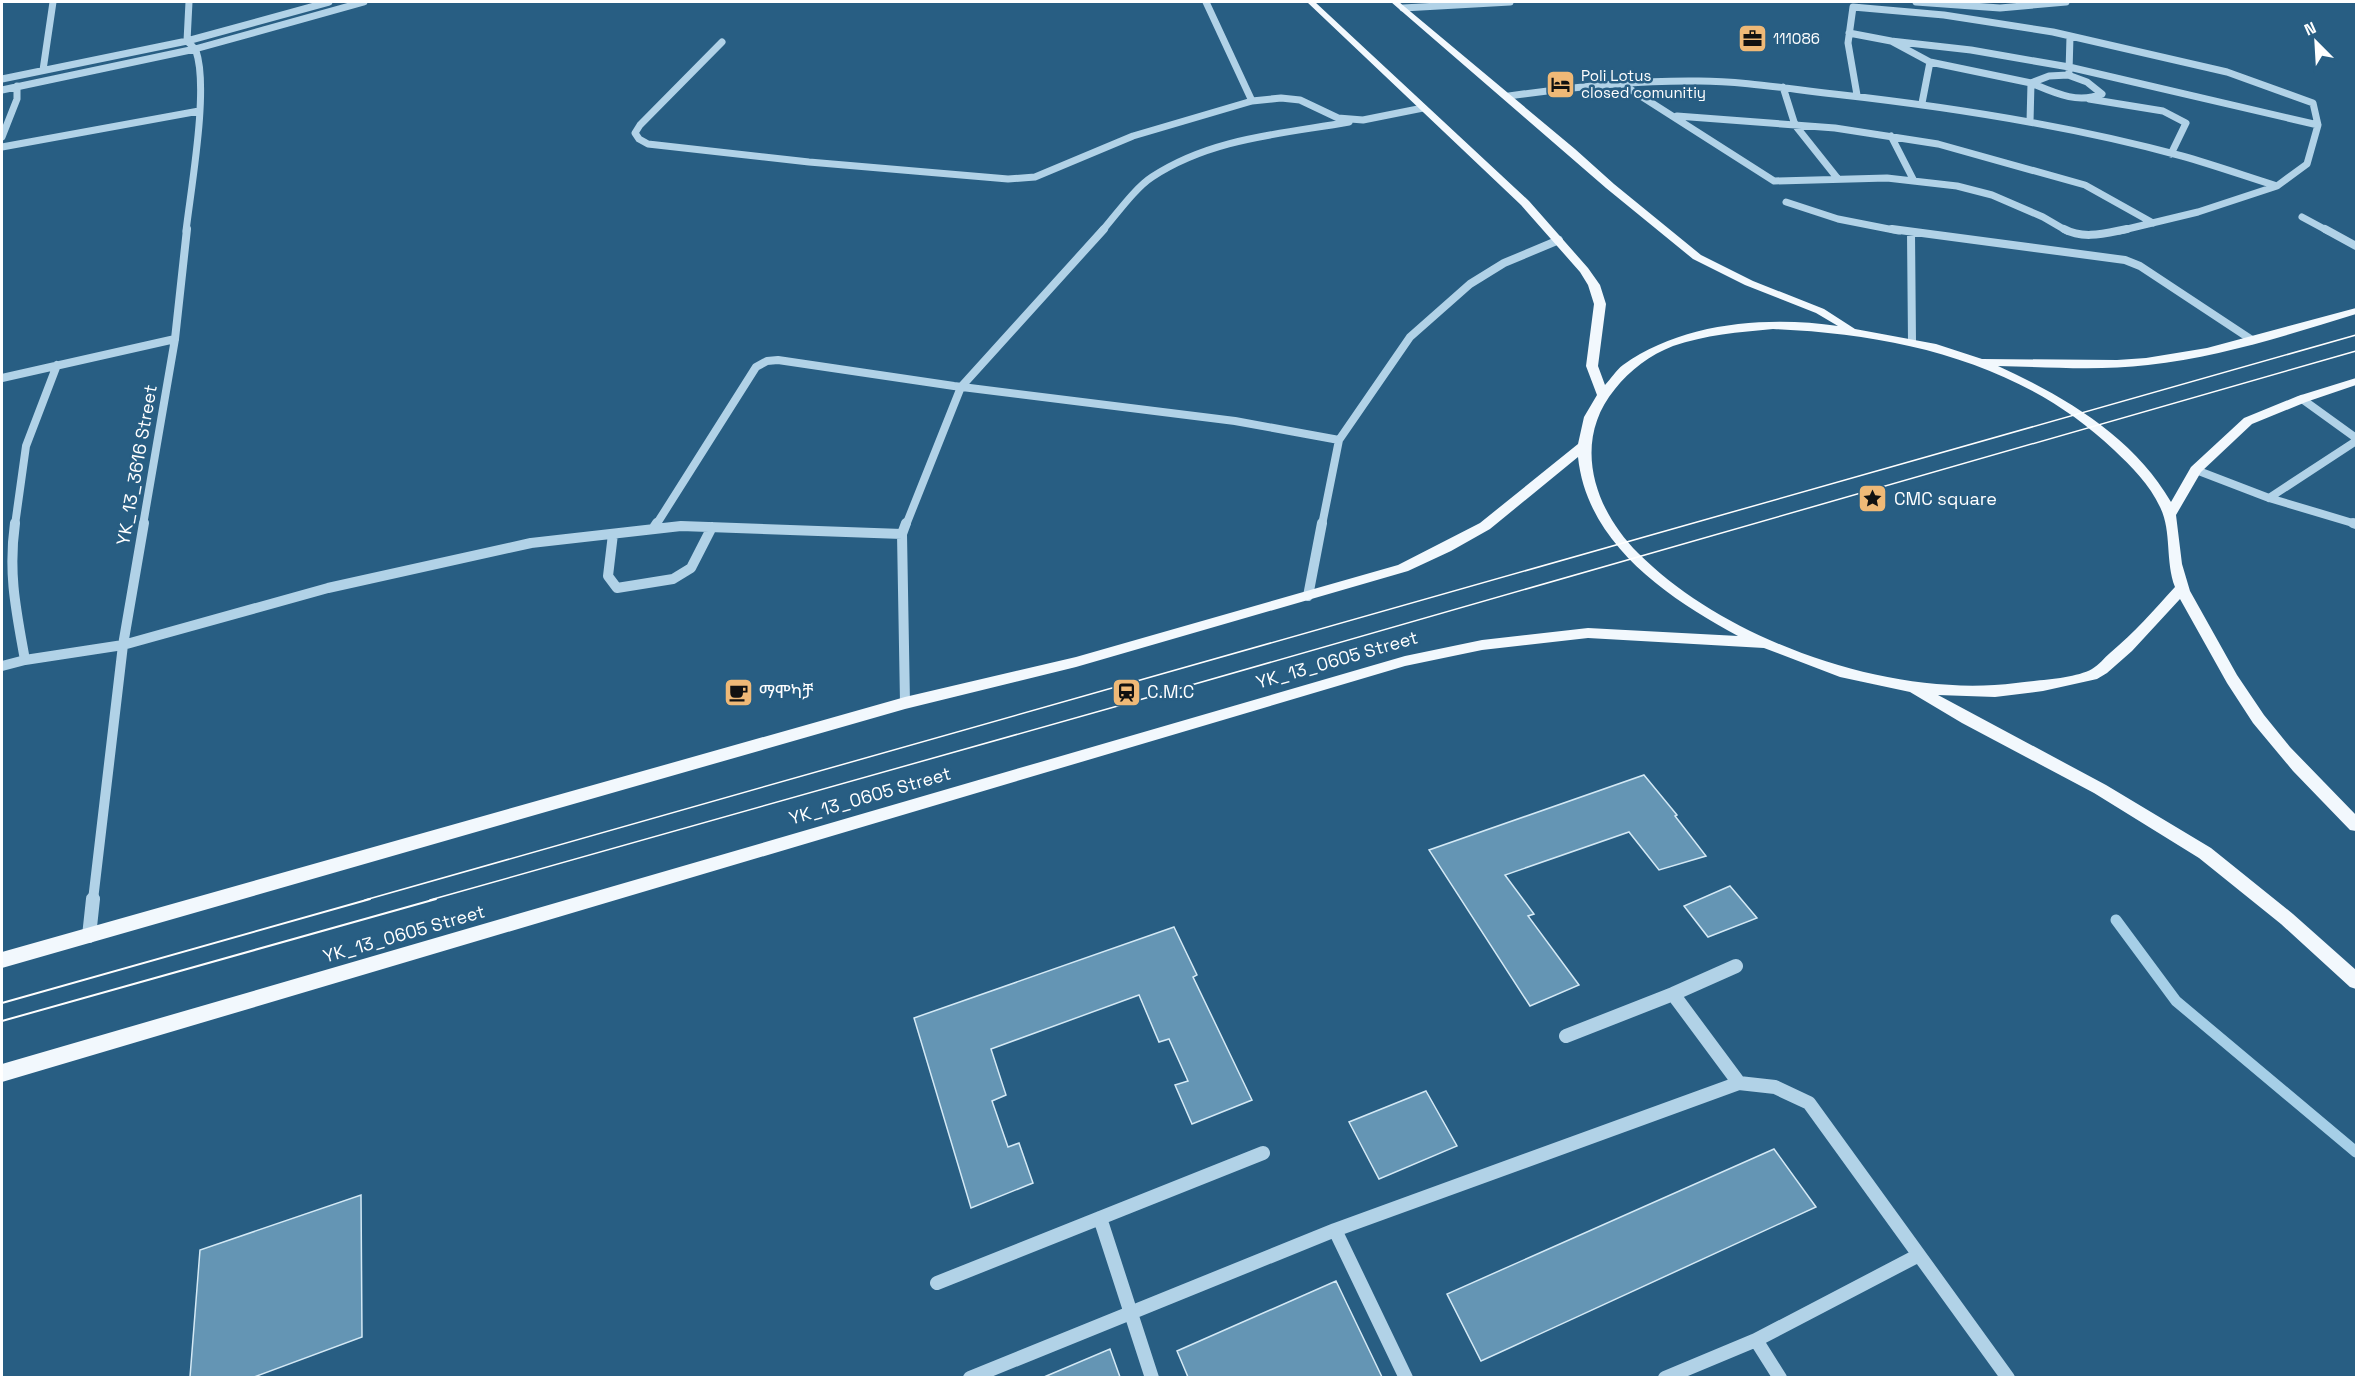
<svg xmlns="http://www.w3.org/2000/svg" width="2358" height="1379" font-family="'Space Grotesk','Noto Sans Ethiopic',sans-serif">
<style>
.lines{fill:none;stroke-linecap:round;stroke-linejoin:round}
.stream{stroke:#a6cfe7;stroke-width:11}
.building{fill:#6495b4;stroke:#d4e9f5;stroke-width:1.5}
.minor-far3{stroke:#b1d2e7;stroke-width:7}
.minor-far2{stroke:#b1d2e7;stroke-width:8}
.minor-far1{stroke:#b1d2e7;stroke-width:10}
.minor{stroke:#b1d2e7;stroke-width:14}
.major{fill:#f2f8fd;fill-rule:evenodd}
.tram-far1{stroke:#fff;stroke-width:1.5}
.tram{stroke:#fff;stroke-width:2}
.labels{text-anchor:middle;stroke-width:5;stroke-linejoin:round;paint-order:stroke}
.far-poi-label{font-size:15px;fill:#fff;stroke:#285e83;text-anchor:start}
.street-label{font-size:18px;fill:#fff;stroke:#285e83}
.poi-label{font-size:18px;fill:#fff;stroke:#285e83;text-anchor:start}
</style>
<rect width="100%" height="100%" fill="#285e83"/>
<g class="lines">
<path class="stream" d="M2116 920 2176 1001 2356 1152"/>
</g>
<path class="building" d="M1644 775 1677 815 1675 816 1706 856 1659 870 1629 832 1505 875 1534 914 1528 916 1579 985 1530 1006 1429 850Z
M1730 886 1757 918 1708 937 1684 906Z
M1174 927 1197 975 1193 977 1252 1100 1192 1124 1175 1085 1188 1081 1169 1039 1159 1042 1139 995 991 1049 1006 1095 992 1101 1008 1147 1019 1143 1033 1183 971 1208 914 1018Z
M1426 1091 1457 1146 1379 1179 1349 1122Z
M1774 1149 1816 1207 1481 1361 1447 1294Z
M361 1195 362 1337 254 1377H190L200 1250Z
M1336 1281 1382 1377H1188L1177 1351Z
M1110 1349 1120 1377H1044Z"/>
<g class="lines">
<path class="minor-far3" d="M1206 2 1252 101
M1916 2 2000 8 2066 2
M1403 8 1510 2
M1849 33 1891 41 1930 62 2031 83
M1891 41 1971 50 2069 67 2318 125
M722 42 640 125 635 133 639 139 648 144 809 162 1008 179 1035 177 1133 136 1252 101 1281 98 1300 100 1338 118 1363 120 1423 108
M43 70 53 2
M2069 72 2070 36
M2068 75 2087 82 2102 94C2077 104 2055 93 2031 83L2049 76Z
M2 79 187 41 329 2
M1622 84 1774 181 1887 178 1957 186 1992 195 2043 217 2067 231
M1783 87 1795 125 1838 179
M2 90 195 49 364 2
M1509 96C1572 87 1635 80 1699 81 1744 81 1789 89 1834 94 1951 107 2068 125 2182 156 2214 165 2245 176 2277 186L2307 164 2318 125 2313 103 2227 72 2053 32 1944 15 1853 7 1848 43 1857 95
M2089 99 2163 111 2186 123 2171 154
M1922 103 1930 62
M1677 116 1835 128 1938 144 2085 185 2153 223
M2030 122 2031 83
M1891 136 1914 181
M2 137 17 99V86
M2 147 199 111
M1786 202 1838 219 1899 231
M2302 217 2328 231
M186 231C191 188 209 88 196 51 194 47 190 44 187 41L189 2
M1102 231C1116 215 1135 188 1152 177 1211 138 1281 134 1349 122
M2119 231 2198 212 2277 186"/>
<path class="minor-far2" d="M1892 229 2125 260 2140 266 2252 340
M2064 229C2084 240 2106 233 2127 229
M2325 229 2356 246
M1911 233 1912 341
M2 378 175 339
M2302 399 2356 438
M2196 470 2269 498 2356 524
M2269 498 2356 441
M15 525 26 446 57 365
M143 525 175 339 187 229
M656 525 756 367 767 361 778 360 954 386 1235 421 1339 440
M906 525 961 387 1104 229
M1322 525 1339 440 1410 337 1470 284 1504 263 1559 240"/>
<path class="minor-far1" d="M15 523C8 574 16 610 25 660
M2353 523 2356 524
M653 529 657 523
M613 534 608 576 617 588 673 579 691 568 712 527
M1308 596 1322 523
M2 666 25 660 123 645 328 588 531 543 681 526 902 534
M905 703 902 534 906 523
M93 900 123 645 144 523"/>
<path class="minor" d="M89 936 93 899
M1673 994 1739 1083
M1566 1036 1673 994 1736 966
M1100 1218 1152 1378
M1335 1230 1406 1378
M937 1283 1263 1153
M1756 1340 1780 1378
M970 1378 1335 1230 1739 1083 1775 1087 1809 1103 2008 1378
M1665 1378 1756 1340 1919 1255"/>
<path class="major" d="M1307 2H1315L1529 201 1588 268 1600 285 1606 304 1598 366 1605 385C1611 379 1616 370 1623 365 1683 322 1768 316 1838 326L1816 313 1745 285 1693 259 1606 188 1391 2H1399L1575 149 1614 184 1701 255 1753 281 1824 309 1855 329 1936 344 1982 359 2117 360 2146 358 2207 348 2356 308V314C2288 335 2219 357 2148 365 2098 371 2048 367 1998 366 2064 396 2134 437 2171 502L2191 467 2244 418 2298 396 2356 378V385L2306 402 2252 424 2201 472 2176 515 2182 564 2190 591 2237 675 2264 715 2290 747 2356 815V831L2350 830 2293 771 2253 723 2227 683 2180 599 2132 651 2107 673 2097 679 2043 691 1995 697 1938 695 2106 785 2211 848 2293 914 2356 970V989L2350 987 2281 924 2199 858 2094 793 1962 723 1910 692 1840 677 1764 648 1588 638 1482 650 1405 666 2 1082V1064L1405 656 1482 640 1588 628 1738 636C1668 598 1587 544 1578 457L1490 529 1451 551 1408 571 1076 667 905 709 2 968V952L905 697 1076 657 1398 565 1480 523 1578 444 1584 417 1597 395 1586 366 1594 304 1588 285 1580 272 1521 205ZM1773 329C1896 334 2022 362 2114 450 2131 466 2150 485 2160 507 2172 531 2165 561 2175 587 2154 610 2134 633 2110 653 2104 658 2099 665 2092 669 2074 679 2037 680 2016 683 1892 699 1727 642 1638 553 1593 508 1572 441 1615 389 1630 370 1650 355 1673 346 1705 335 1739 332 1773 329Z"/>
<path class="tram-far1" d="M365 900 2356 335
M430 900 1146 698 2356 351"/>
<path class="tram" d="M2 1003 370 899
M2 1021 436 899"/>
</g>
<defs>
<symbol id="office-square" viewBox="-11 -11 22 22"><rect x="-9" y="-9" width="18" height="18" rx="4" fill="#efb977" stroke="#285e83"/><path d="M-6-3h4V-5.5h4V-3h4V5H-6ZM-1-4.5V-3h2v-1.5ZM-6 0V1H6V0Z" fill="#111"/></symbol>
<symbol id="hotel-square" viewBox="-11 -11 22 22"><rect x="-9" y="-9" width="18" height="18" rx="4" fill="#efb977" stroke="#285e83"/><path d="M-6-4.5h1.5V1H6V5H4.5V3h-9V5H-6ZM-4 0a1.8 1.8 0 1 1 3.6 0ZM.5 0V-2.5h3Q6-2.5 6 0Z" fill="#111"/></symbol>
<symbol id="sight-square" viewBox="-11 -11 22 22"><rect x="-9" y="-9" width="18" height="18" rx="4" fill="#efb977" stroke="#285e83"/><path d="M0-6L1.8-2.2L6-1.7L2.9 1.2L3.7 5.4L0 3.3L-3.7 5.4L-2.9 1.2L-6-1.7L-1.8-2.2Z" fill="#111"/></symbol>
<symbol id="cafe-square" viewBox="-11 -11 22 22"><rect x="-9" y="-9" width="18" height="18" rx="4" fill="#efb977" stroke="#285e83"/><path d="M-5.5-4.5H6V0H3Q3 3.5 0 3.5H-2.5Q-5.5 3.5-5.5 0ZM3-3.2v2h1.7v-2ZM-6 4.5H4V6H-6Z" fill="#111"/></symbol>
<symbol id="station-square" viewBox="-11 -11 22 22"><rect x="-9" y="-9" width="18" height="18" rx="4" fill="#efb977" stroke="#285e83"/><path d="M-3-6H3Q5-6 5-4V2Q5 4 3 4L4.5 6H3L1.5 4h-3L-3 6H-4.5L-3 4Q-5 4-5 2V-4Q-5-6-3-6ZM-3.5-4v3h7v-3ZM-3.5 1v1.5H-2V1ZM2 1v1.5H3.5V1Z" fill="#111"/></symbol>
</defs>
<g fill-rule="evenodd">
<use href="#office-square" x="1736" y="22" width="33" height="33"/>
<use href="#hotel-square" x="1544" y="68" width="33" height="33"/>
<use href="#sight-square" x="1856" y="482" width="33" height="33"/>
<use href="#cafe-square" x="722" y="676" width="33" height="33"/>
<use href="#station-square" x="1110" y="676" width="33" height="33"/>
</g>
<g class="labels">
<g class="far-poi-label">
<text x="1773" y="44">111086</text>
<text x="1581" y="81">Poli Lotus<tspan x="1581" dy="17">closed comunitiy</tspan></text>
</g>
<g class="street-label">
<text transform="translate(137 465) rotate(-80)" y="6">YK_13_3616 Street</text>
<text transform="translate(1337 660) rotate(-16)" y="6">YK_13_0605 Street</text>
<text transform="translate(870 796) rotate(-16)" y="6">YK_13_0605 Street</text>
<text transform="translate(404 934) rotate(-16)" y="6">YK_13_0605 Street</text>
</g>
<g class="poi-label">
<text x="1894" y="505">CMC square</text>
<text x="759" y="698">ማሞካቻ</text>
<text x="1147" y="698">C.M.C</text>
</g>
</g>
<rect width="2358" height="1379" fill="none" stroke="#ffffff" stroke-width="6"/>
<g transform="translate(2316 42) rotate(336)" stroke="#285e83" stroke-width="4.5" paint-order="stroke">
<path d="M0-4.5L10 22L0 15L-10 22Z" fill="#ffffff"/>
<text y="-9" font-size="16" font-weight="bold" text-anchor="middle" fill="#ffffff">N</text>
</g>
</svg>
